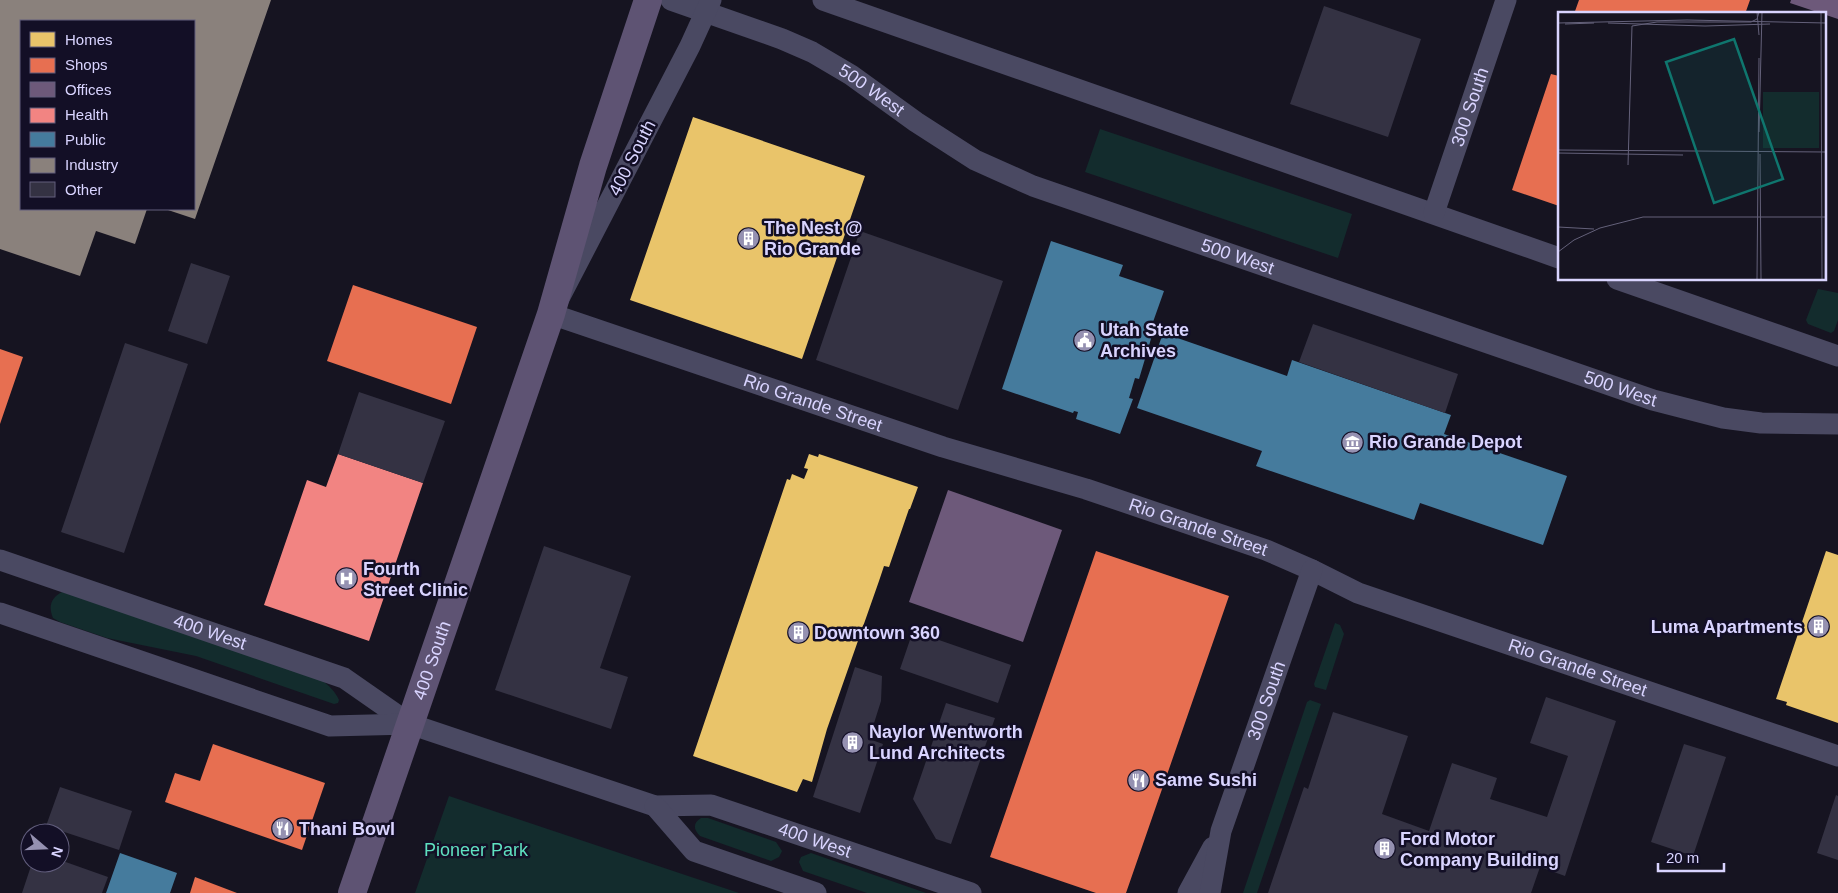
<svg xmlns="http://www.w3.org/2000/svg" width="1838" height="893" font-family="Helvetica,sans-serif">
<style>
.green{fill:#132c2d}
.homes{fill:#e9c46a}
.shops{fill:#e76f51}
.offices{fill:#6d597a}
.health{fill:#f28482}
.public{fill:#457b9d}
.industry{fill:#8a817c}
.building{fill:#343243}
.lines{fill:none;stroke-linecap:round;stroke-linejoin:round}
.minor{stroke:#4a4962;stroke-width:21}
.major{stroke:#5e5373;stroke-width:28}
.labels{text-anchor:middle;stroke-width:5;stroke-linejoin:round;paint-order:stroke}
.street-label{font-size:18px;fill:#d9d4ff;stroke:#130f26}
.poi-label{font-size:18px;font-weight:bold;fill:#d9d4ff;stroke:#130f26;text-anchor:start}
.park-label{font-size:18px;fill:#5fe0c0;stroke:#130f26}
.inset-road{fill:none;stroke:#64617a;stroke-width:1}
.view{fill:#0f766e;fill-opacity:0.15;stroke:#0f766e;stroke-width:2.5}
.inset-edge{fill:none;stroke:#d9d4ff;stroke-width:2.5}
</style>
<rect width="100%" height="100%" fill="#161421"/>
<path class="green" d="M1100 129 1352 214 1338 258 1085 172Z
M1818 289 1838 293V320L1834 331 1831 333 1808 324 1806 320Z
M62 592 68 593 322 680C329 686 335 691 339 700L338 703 334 704 196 656 107 638 60 622 53 618C48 606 51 598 62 592Z
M1335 623 1340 625 1344 634 1326 690 1315 687 1314 684Z
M1310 700 1321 704 1257 893H1243L1307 702Z
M449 796 739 893H415Z
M701 818H708L776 842 782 851 779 857 771 861 700 836C693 829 693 823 701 818Z
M811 853 926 893H867L803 871 799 862 801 857Z"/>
<path class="homes" d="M693 117 865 176 802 359 630 300Z
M809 454 818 457 819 454 918 487 910 509H909L889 567 884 566 879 581 827 729 812 782 803 779 797 792 693 756 787 479 790 480 792 474 804 479 808 469 804 468Z
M1826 551 1838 555V723L1786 705 1787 702 1776 699Z"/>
<path class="shops" d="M1579 0H1750L1745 14H1574Z
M1551 74 1559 76V206L1512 190Z
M353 285 477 327 451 404 327 361Z
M0 349 23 357 0 424Z
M1096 551 1229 596 1126 893H1096L990 857Z
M213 744 325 783 302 850 165 802 175 773 200 781Z
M195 877 237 893H190Z"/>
<path class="offices" d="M1791 0H1838V19L1790 3Z
M948 490 1062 530 1023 642 909 602Z"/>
<path class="health" d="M338 454 423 483 369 641 264 605 307 480 326 487Z"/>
<path class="public" d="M1051 241 1123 265 1119 276 1164 291 1153 322H1156L1139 379 1135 378 1129 398 1133 399 1120 434 1076 419 1078 412 1074 411 1073 413 1002 389Z
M1163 333 1287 376 1292 360 1451 415 1444 434 1567 476 1543 545 1420 503 1414 520 1256 466 1262 451 1137 408Z
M120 853 177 873 170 893H106Z"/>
<path class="industry" d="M0 0H271L195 219 165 209H194V21H21V209H147L135 244 96 231 80 276 0 249Z"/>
<path class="building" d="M1324 6 1421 39 1388 137 1290 104Z
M860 231 1003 281 958 410 816 360Z
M191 263 230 276 207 344 168 331Z
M1313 324 1458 374 1445 413 1299 362Z
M125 343 188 364 124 553 61 532Z
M359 392 445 421 423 483 338 454Z
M544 546 631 576 600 668 628 677 611 729 495 690Z
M913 631 1011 665 998 703 900 669Z
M855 667 882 676 881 701 869 739 883 744 860 813 813 797Z
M1546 697 1616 721 1565 876 1540 867 1531 893H1268L1304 787 1308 789 1333 712 1408 736 1382 814 1429 831 1452 763 1497 778 1490 799 1547 817 1568 756 1530 743Z
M946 703 995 718 951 844 936 839 913 799Z
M1684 744 1726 757 1693 856 1651 842Z
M60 787 132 811 119 850 46 826Z
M1836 795 1838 796V860L1817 853Z
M60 860 108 877 102 893H22L32 863H60Z"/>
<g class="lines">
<g class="minor">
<path id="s1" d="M671 0 782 39 812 52 851 75 916 122 975 160 1033 186 1653 400 1723 418 1761 423 1838 424"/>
<path id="s2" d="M711 0 690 46 551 314 943 447 1086 489 1266 550 1312 570 1358 593 1838 756"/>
<path d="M823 0 1559 258"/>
<path id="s3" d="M1434 213 1506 0"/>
<path d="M1617 279 1838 356"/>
<path id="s4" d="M0 560 344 678 410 724 655 806 711 805 971 893"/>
<path d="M0 613 330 726 410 724"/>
<path d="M655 806 694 851 816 893"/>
<path d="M1188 893 1213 847"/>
<path id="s5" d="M1210 893 1221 831 1312 570"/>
</g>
<path class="major" id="s6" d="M352 893 551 314 593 166 648 0"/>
</g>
<defs>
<symbol id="building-disc" viewBox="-11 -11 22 22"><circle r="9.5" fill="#9591b1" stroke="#130f26"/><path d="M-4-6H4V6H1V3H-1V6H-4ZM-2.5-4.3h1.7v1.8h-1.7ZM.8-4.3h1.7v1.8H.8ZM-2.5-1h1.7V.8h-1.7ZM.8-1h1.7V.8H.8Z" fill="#fff"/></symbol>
<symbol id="civic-disc" viewBox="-11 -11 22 22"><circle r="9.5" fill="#9591b1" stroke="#130f26"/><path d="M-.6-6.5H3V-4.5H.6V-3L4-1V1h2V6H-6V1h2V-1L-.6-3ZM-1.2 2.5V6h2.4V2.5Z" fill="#fff"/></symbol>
<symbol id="museum-disc" viewBox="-11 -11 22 22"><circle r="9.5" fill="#9591b1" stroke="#130f26"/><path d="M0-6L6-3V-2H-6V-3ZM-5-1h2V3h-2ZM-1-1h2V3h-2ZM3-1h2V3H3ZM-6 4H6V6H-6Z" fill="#fff"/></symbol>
<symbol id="hospital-disc" viewBox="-11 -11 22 22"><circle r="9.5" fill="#9591b1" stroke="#130f26"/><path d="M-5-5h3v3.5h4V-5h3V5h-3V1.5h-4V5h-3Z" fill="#fff"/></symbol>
<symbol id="restaurant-disc" viewBox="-11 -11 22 22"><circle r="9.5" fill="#9591b1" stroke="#130f26"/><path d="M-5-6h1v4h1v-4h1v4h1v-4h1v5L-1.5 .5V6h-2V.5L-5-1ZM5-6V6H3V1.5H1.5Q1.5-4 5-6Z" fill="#fff"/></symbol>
</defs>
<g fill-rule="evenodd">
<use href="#building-disc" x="736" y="226" width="25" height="25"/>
<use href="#civic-disc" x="1072" y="328" width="25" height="25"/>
<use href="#museum-disc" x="1340" y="430" width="25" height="25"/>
<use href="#hospital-disc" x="334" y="566" width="25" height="25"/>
<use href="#building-disc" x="1806" y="614" width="25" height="25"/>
<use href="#building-disc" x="786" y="620" width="25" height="25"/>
<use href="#building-disc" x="840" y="730" width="25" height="25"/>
<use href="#restaurant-disc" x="1126" y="768" width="25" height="25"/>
<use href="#restaurant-disc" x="270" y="816" width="25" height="25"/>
<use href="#building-disc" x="1372" y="836" width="25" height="25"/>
</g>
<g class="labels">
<g class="street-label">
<text dy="6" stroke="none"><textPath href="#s1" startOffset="221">500 West</textPath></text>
<text dy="6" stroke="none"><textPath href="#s3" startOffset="112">300 South</textPath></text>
<text transform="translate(632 158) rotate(-63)" y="6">400 South</text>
<text dy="6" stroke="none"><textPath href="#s1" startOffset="626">500 West</textPath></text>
<text dy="6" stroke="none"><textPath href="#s1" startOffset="1031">500 West</textPath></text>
<text dy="6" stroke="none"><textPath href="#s2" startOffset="629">Rio Grande Street</textPath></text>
<text dy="6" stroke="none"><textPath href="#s2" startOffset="1034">Rio Grande Street</textPath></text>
<text dy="6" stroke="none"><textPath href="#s4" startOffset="222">400 West</textPath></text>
<text dy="6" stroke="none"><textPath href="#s6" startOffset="246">400 South</textPath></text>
<text dy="6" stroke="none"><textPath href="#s2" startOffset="1439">Rio Grande Street</textPath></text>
<text dy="6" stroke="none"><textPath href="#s5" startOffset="201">300 South</textPath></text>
<text dy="6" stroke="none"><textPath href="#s4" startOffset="868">400 West</textPath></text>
</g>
<g class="poi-label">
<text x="764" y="234">The Nest @<tspan x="764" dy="21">Rio Grande</tspan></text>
<text x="1100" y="336">Utah State<tspan x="1100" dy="21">Archives</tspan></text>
<text x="1369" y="448">Rio Grande Depot</text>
<text x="363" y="575">Fourth<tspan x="363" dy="21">Street Clinic</tspan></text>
<text x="1803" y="633" text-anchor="end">Luma Apartments</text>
<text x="814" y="639">Downtown 360</text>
<text x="869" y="738">Naylor Wentworth<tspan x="869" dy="21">Lund Architects</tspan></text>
<text x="1155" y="786">Same Sushi</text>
<text x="299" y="835">Thani Bowl</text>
<text x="1400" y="845">Ford Motor<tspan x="1400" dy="21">Company Building</tspan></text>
</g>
<g class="park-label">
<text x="476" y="856">Pioneer Park</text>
</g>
</g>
<g transform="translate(1558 12)">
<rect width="268" height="268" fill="#161421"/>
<path d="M205 80H261V136H205Z" fill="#132c2d"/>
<path class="inset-road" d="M199 0 201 23M263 0 264 267M0 11 129 8 268 11M50 11 147 14 212 12M7 12 36 11M268 73V114M201 120 204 0M0 138 268 140M0 141 125 143M202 142 203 267M70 153 74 14 99 10H193L199 7 201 0M0 215 36 217M42 216 85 205H268M0 240 16 228 42 216M199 267 201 46M267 267 268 136"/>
<path class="view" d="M176 27 225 167 156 191 108 50Z"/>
<rect width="268" height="268" class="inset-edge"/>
</g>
<rect x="20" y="20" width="175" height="190" fill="#130f26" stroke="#625e7d"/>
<rect x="30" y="32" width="25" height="15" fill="#e9c46a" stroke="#625e7d"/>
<text x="65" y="45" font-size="15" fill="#d9d4ff">Homes</text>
<rect x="30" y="58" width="25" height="15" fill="#e76f51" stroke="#625e7d"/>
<text x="65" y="70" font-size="15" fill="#d9d4ff">Shops</text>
<rect x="30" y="82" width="25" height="15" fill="#6d597a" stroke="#625e7d"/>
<text x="65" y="95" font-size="15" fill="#d9d4ff">Offices</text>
<rect x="30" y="108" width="25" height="15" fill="#f28482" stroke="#625e7d"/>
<text x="65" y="120" font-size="15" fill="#d9d4ff">Health</text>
<rect x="30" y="132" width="25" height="15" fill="#457b9d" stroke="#625e7d"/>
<text x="65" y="145" font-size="15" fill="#d9d4ff">Public</text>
<rect x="30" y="158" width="25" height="15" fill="#8a817c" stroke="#625e7d"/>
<text x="65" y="170" font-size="15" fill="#d9d4ff">Industry</text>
<rect x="30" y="182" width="25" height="15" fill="#343243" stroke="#625e7d"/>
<text x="65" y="195" font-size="15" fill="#d9d4ff">Other</text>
<g transform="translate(45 848) rotate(109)"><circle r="24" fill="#130f26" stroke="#625e7d"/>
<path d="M0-4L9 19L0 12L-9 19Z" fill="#9591b1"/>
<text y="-8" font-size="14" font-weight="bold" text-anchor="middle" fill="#d9d4ff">N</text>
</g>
<path d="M1658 863v8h66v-8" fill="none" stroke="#d9d4ff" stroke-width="2.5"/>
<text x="1666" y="863" font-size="15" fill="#d9d4ff" stroke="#130f26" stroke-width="4" paint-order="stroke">20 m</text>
</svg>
